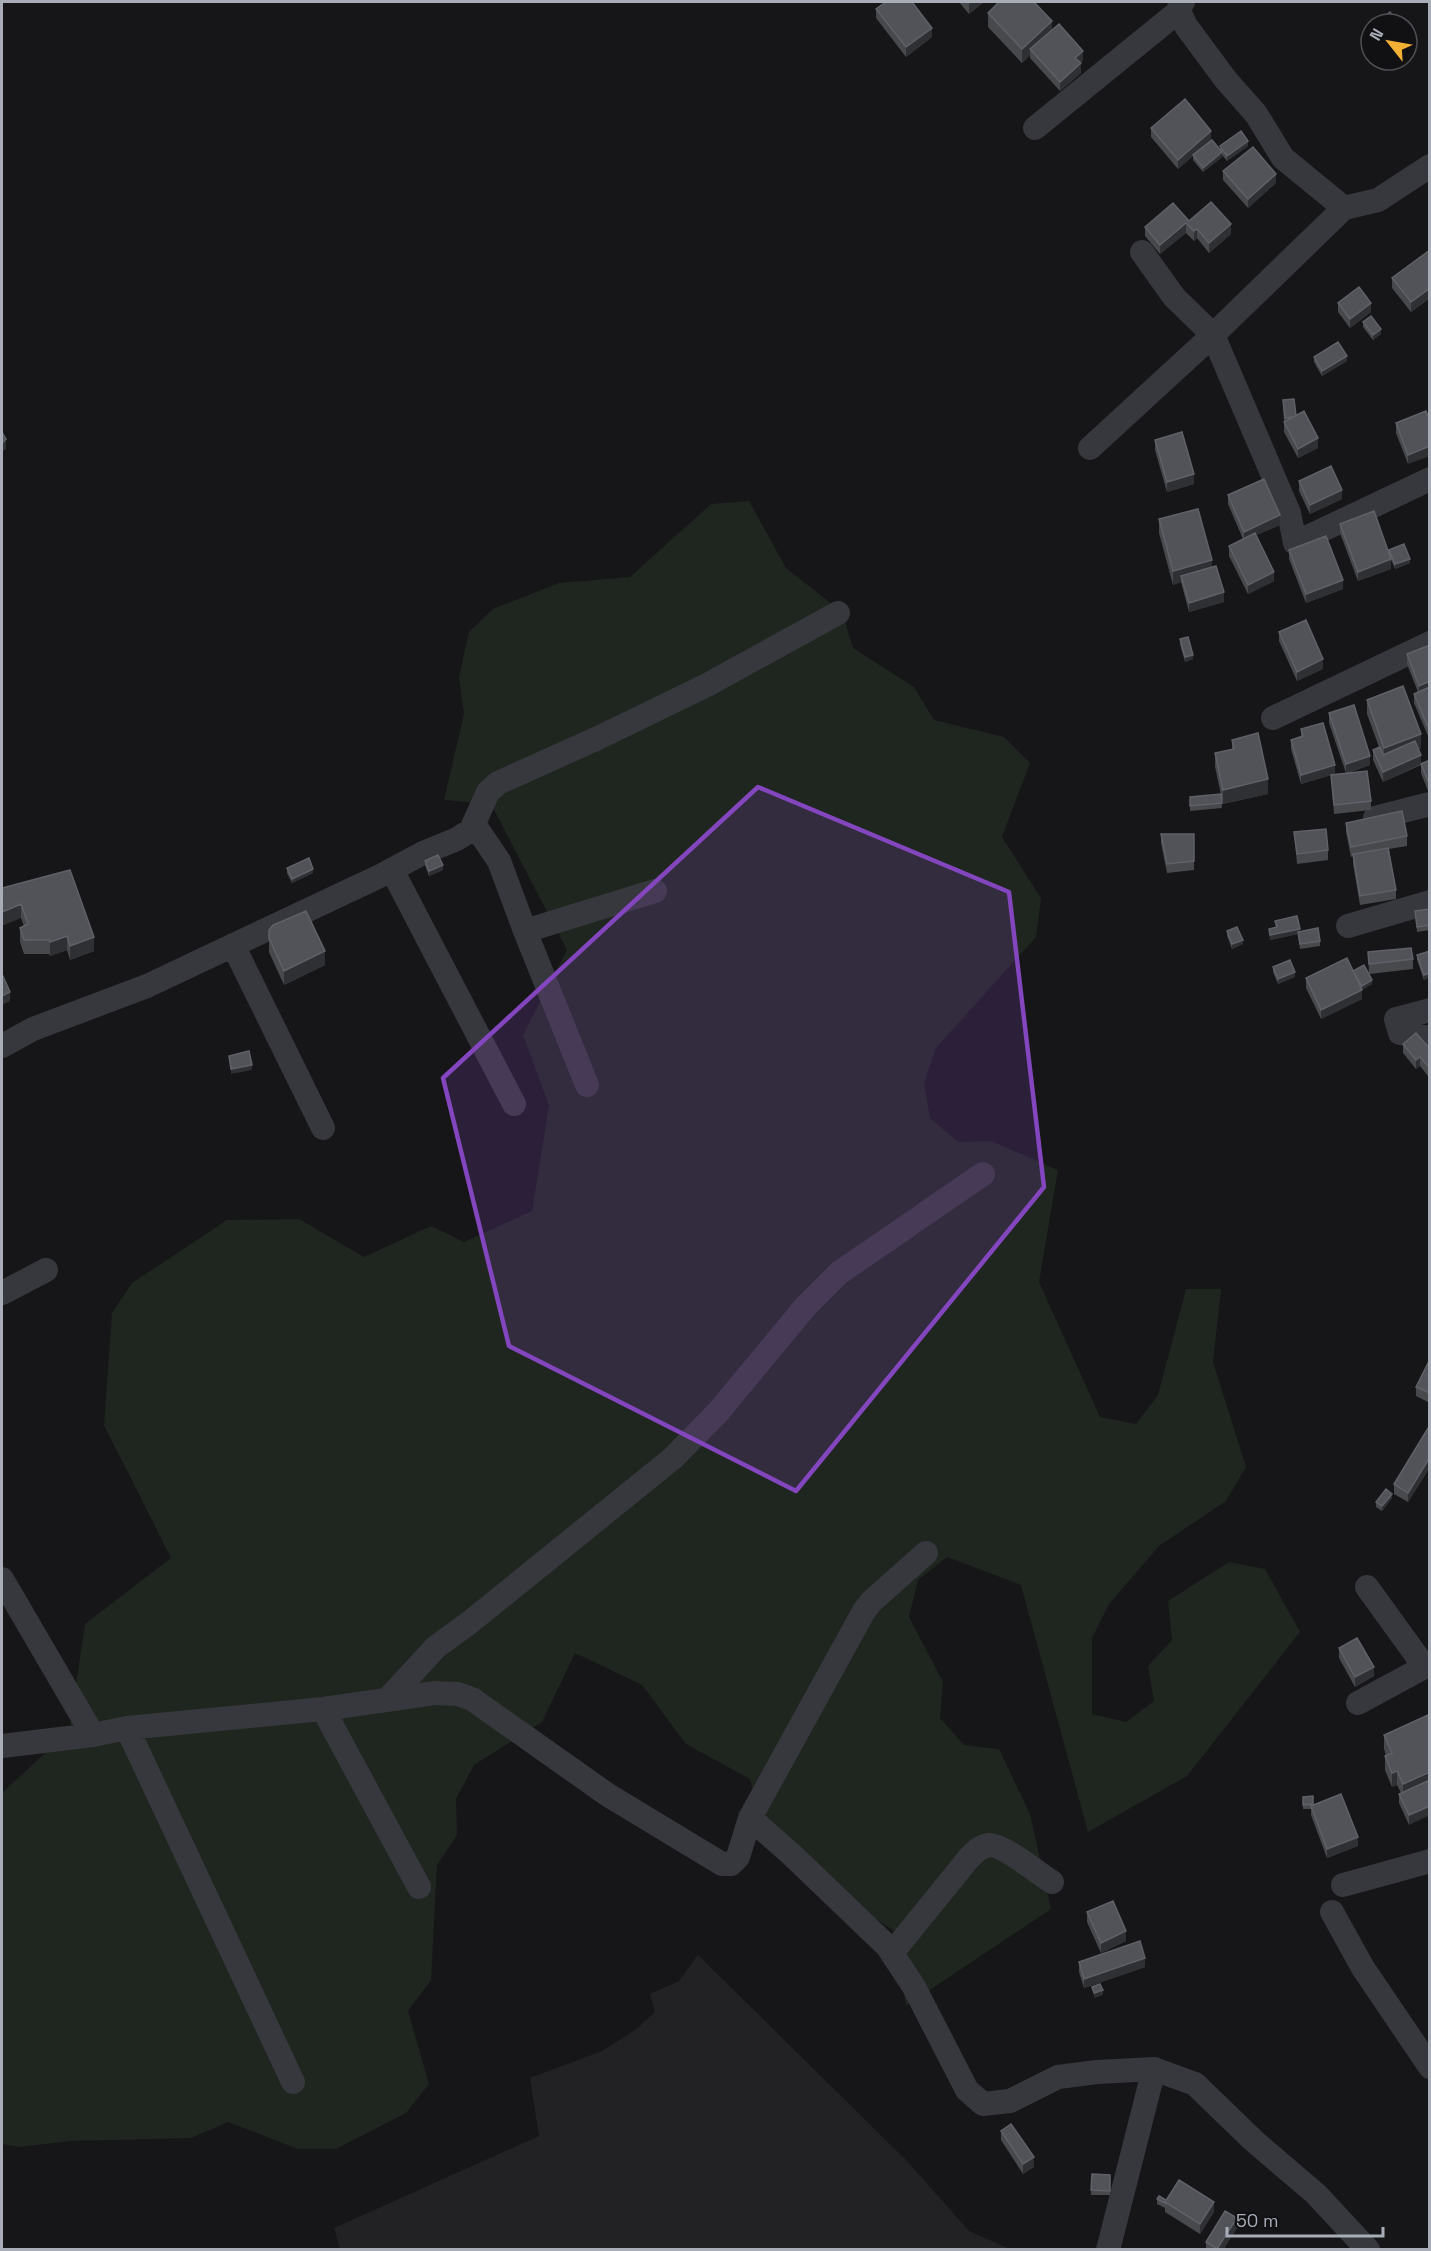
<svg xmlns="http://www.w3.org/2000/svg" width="1431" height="2251" font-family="'Space Grotesk',sans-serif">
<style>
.built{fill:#222225}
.green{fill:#1e261f}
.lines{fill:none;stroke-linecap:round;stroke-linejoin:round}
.minor{stroke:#37383d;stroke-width:24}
.wall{fill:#47494d}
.shaded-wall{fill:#2f3033}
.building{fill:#525359;stroke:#5f6168;stroke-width:1.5}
.marked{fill:#8446be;fill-opacity:0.2;stroke:#8446be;stroke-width:4.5;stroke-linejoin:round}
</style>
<rect width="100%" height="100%" fill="#161618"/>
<path class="built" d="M698 1955 908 2162 969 2231 1010 2249H340L334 2228 539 2136 530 2078 602 2051 635 2030 655 2012 650 1994 679 1981Z"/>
<path class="green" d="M749 501 786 568 842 612 853 648 914 687 934 720 1004 737 1030 763 1002 837 1041 898 1036 937 936 1048 924 1083 930 1118 958 1142 991 1141 1058 1170 1039 1282 1100 1417 1136 1424 1158 1395 1186 1289H1221L1213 1362 1246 1467 1226 1501 1159 1546 1109 1604 1092 1638V1714L1126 1722 1154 1701 1148 1666 1172 1640 1168 1601 1229 1562 1265 1569 1300 1632 1187 1776 1088 1832 1021 1585 947 1557 918 1580 909 1617 943 1682 940 1718 964 1745 999 1749 1030 1814 1051 1909 906 2006 893 1930 772 1851 750 1779 686 1744 642 1685 575 1653 542 1722 474 1765 456 1799 457 1835 437 1865 431 1980 408 2011 429 2084 406 2113 336 2149H298L228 2122 191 2138 70 2141 20 2147 2 2144V1793L69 1731 85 1624 171 1558 104 1425 112 1313 132 1283 227 1220 299 1219 364 1257 431 1226 464 1242 532 1211 549 1105 523 1035 567 950 491 804 444 800 464 714 459 677 469 632 493 609 559 583 630 577 711 504Z"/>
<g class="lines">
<path class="minor" d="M1183 2 1179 7V11L1186 26 1226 80 1256 114 1283 158 1344 208
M1035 128 1179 11
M1142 252 1174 297 1213 335 1344 208 1378 200 1430 166
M1090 448 1213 335 1289 513 1295 543 1430 479
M1273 718 1430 643
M1375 818 1430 804
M474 824 499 861 525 931 655 891
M392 870 514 1104
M1348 926 1430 902
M525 931 587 1085
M233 945 323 1128
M1430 1010 1396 1019 1400 1033 1430 1038
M2 1046 33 1029 147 986 382 875 423 853 457 839 471 830 488 792 498 783 598 738 707 685 838 613
M2 1293 46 1270
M2 1579 93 1735
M1367 1587 1424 1666
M387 1700 436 1647 469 1623 673 1458 719 1411 805 1307 839 1273 983 1174
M1358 1703 1430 1664
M323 1709 419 1887
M127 1728 293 2082
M2 1746 93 1735 127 1728 323 1709 435 1693 458 1694 472 1699 608 1795 722 1864H731L738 1857 750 1818 792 1855 887 1946 914 1987 967 2090 983 2104 1010 2101 1058 2077 1097 2072 1154 2069 1195 2084 1254 2141 1316 2194 1368 2250
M750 1818 864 1611 872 1601 926 1553
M1343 1885 1430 1861
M1332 1912 1363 1968 1430 2067
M892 1953 969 1858C974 1853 980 1846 989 1845 1003 1844 1039 1874 1052 1882
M1108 2250 1154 2069"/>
</g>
<path class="wall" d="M959 2H984L969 14Z
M876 9 932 37 906 57 876 18Z
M988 13 1052 30 1083 60 1080 63 1081 73 1060 91 1030 58V55L1022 63 988 27Z
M1151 128 1211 140 1220 149V146H1248L1227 161 1222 155V157L1203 172 1193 160V156L1178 169 1151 137Z
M1223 171 1276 183 1248 208 1223 180Z
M1189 221 1231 234 1209 253 1197 238 1194 241 1186 233 1160 254 1145 236V227Z
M1430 250V298L1411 312 1392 288V278Z
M1338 303 1371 312 1350 328 1338 312Z
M1363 322 1381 334 1373 340 1363 327Z
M1314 357 1347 361 1322 376 1314 362Z
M1283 400 1296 416 1318 448 1298 458 1284 432V422Z
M1426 411 1408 464 1396 433V423Z
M1155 440 1194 484 1167 492 1155 450Z
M1299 481 1342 499 1310 514 1299 491Z
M1228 495 1280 525 1256 535 1274 581 1248 594 1229 556V546L1243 539 1228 504Z
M1159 519 1212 567 1224 602 1189 612 1181 582 1173 585 1159 533Z
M1340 524 1391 569 1358 581 1340 533Z
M1289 550 1343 589 1306 603 1289 559Z
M1389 550 1410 563 1395 569 1389 555Z
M1279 632 1323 669 1297 681 1279 641Z
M1180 639 1193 659 1185 662 1180 644Z
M1430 645 1428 736 1414 703V694L1418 692 1407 664V654Z
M1367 700 1421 748 1419 749 1421 763 1430 760V796L1421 773V765L1383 782 1373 760V750L1379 747 1367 714Z
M1329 713 1370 765 1348 773 1371 801V810L1334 814 1331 775 1301 784 1291 749V740L1301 737V729L1335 774 1346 773 1329 723Z
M1232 740 1268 794 1223 804 1215 767V753L1232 749Z
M1221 794 1222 808 1190 811V797Z
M1346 823 1407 836V846L1389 849 1396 890V899L1360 905 1353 864V856L1351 857 1346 832Z
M1294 832 1328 850V860L1297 864Z
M1161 834H1194V870L1167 873 1161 843Z
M425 861 443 870 429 876 425 865Z
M287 868 313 873 292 883 287 873Z
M2 888 94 951 70 960 67 950 50 956 49 954H24L20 942V928L24 926 21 918Z
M1430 909V930L1417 932 1415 911Z
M1275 921 1320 941V946L1300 949 1298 934 1270 940 1269 929 1276 928Z
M269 930 325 965 284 985 269 952Z
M1227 931 1243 944 1232 949 1227 936Z
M1430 951V977L1424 980 1417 960V955Z
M1368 952 1413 959V969L1369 974Z
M1273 967 1295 977 1278 984 1273 972Z
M1353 971 1372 984 1362 990V999L1321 1019 1306 988V978Z
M1403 1044 1430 1049V1074L1428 1076 1420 1066 1416 1069 1403 1053Z
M1430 1359V1403L1416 1396V1387Z
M1430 1425V1467L1408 1502 1394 1494V1484Z
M1392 1498 1382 1511 1376 1507V1502Z
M1339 1648 1374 1676 1355 1687 1339 1658Z
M1428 1715 1409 1825 1399 1803V1794L1401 1793 1397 1785 1392 1787 1385 1770V1756L1386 1755 1384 1749V1735Z
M1303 1797 1313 1805 1358 1846 1327 1858 1311 1815V1809H1303Z
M1087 1912 1126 1941 1101 1953 1087 1922Z
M1079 1962 1145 1967 1084 1988 1079 1972Z
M1001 2131 1034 2167 1023 2174 1001 2140Z
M1092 2174 1110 2175V2195H1091Z
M1157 2199 1166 2200 1214 2212 1200 2234 1165 2212V2208L1157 2204Z
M1237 2228 1223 2250H1206V2242Z"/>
<path class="shaded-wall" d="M972 2H984L969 14V4Z
M1052 21V35L1030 49V55L1022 63V49Z
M932 28V37L906 57V47Z
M1083 51V60L1075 67V58Z
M1081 63V73L1060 91V82Z
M1211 131V140L1178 169V160Z
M1248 141V146L1227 161V156Z
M1222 152V157L1203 172V168Z
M1276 174V183L1248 208V199Z
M1186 223V233L1160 254V245Z
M1231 224V234L1209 253V243Z
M1197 229V238L1194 241V231Z
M1430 288V298L1411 312V302Z
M1371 303V312L1350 328V319Z
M1381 329V334L1373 340V335Z
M1347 356V361L1322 376V371Z
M1318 438V448L1298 458V449Z
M6 439V449L2 452V443Z
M1430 446V456L1408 464V455Z
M1194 474V484L1167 492V482Z
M1342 490V499L1310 514V505Z
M1280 515V525L1244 541V532Z
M1391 559V569L1358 581V572Z
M1410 559V563L1395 569V564Z
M1212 560V574L1181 576V582L1173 585V571Z
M1274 572V581L1248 594V585Z
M1343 580V589L1306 603V594Z
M1224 592V602L1189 612V603Z
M1193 655V659L1185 662V657Z
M1323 659V669L1297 681V672Z
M1430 681V691L1419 695V686Z
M1430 726V735L1428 736V727Z
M1421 734V748L1384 762V748Z
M1421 755V764L1383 782V772Z
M1370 756V765L1346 773V764Z
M1335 765V774L1301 784V775Z
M1268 779V794L1223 804V790Z
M443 865V870L429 876V871Z
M313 869V873L292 883V879Z
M21 904V918L2 926V912Z
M1300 929V934L1298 932V934L1270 940V935Z
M67 936V950L50 956V942Z
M94 937V951L70 960V946Z
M1243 940V944L1232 949V944Z
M325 951V965L284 985V971Z
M1295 972V977L1278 984V979Z
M1430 973V977L1424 980V975Z
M1372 980V984L1362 990V999L1321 1019V1010L1362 990V986Z
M10 992V1001L2 1005V996Z
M1420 1057V1066L1416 1069V1060Z
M252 1065V1070L231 1074V1069Z
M1430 1065V1074L1428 1076V1066Z
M1430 1457V1467L1408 1502V1493Z
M1392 1494V1498L1382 1511V1506Z
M1374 1667V1676L1355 1687V1677Z
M1397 1771V1785L1392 1787V1773Z
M1430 1772V1786L1403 1798V1784Z
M1430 1806V1815L1409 1825V1815Z
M1358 1837V1846L1327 1858V1849Z
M1126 1931V1941L1101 1953V1943Z
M1145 1958V1967L1084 1988V1979Z
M1103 1990V1995L1094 1998V1993Z
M1034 2157V2167L1023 2174V2164Z
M1214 2202V2212L1200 2234V2224Z
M1237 2218V2228L1223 2250 1217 2249Z"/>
<path class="building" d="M886 2H912L932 28 906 47 876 9Z
M999 2H1034L1052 21 1022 49 988 13Z
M1390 12 1398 24H1377L1376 23Z
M1059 24 1083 51 1075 58 1081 63 1060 82 1030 49Z
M1185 99 1211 131 1178 160 1151 128Z
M1241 131 1248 141 1227 156 1220 146Z
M1212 140 1222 152 1203 168 1193 155Z
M1253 147 1276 174 1248 199 1223 171Z
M1211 202 1231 224 1209 243 1197 229 1194 231 1186 223 1160 245 1145 227 1173 203 1189 221Z
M1430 250V288L1411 302 1392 278Z
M1359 287 1371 303 1350 319 1338 303Z
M1371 316 1381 329 1373 335 1363 322Z
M1338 342 1347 356 1322 371 1314 357Z
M1294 399 1296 416 1293 417 1285 418 1283 400Z
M1304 411 1318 438 1298 449 1284 422Z
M1426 411 1430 420V446L1408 455 1396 423Z
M2 432 6 439 2 443Z
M1182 432 1194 474 1167 482 1155 440Z
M1331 466 1342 490 1310 505 1299 481Z
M1264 479 1280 515 1244 532 1228 495Z
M1198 509 1212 560 1173 571 1159 519Z
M1374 511 1391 559 1358 572 1340 524Z
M1255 533 1274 572 1248 585 1229 546Z
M1326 536 1343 580 1306 594 1289 550Z
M1404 544 1410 559 1395 564 1389 550Z
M1216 566 1224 592 1189 603 1181 576Z
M1306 620 1323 659 1297 672 1279 632Z
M1188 637 1193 655 1185 657 1180 639Z
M1430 645V681L1419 686 1407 654Z
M1403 686 1421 734 1384 748 1367 700Z
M1430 687V726L1428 727 1414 694Z
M1354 705 1370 756 1346 764 1329 713Z
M1323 723 1335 765 1301 775 1291 740 1303 736 1301 729Z
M1258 733 1268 779 1223 790 1215 753 1234 749 1232 740Z
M1415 741 1421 755 1383 772 1373 750 1380 747 1383 755Z
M1430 760V786L1421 764Z
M1367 771 1371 801 1334 805 1331 775Z
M1221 794 1222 803 1190 806V797Z
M1402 811 1407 836 1351 847 1346 823Z
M1326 829 1328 850 1297 854 1294 832Z
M1161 834H1194V861L1167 864Z
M1388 848 1396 890 1360 896 1353 854Z
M438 855 443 865 429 871 425 861Z
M309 858 313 869 292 879 287 868Z
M70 870 94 937 70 946 67 936 50 942 49 940H24L20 928 28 924 21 904 2 912V888Z
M1430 909V925L1417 927 1415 911Z
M306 911 325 951 284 971 269 938V930L273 925Z
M1297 916 1300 929 1270 935 1269 929 1277 927 1275 921Z
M1237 927 1243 940 1232 944 1227 931Z
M1318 928 1320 941 1300 944 1298 932Z
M1411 948 1413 959 1369 964 1368 952Z
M1430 951V973L1424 975 1417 955Z
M1347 958 1362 990 1321 1010 1306 978Z
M1290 960 1295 972 1278 979 1273 967Z
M1364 965 1372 980 1362 986 1353 971Z
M2 974 10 992 2 996Z
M1416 1033 1430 1049V1065L1428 1066 1420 1057 1416 1060 1403 1044Z
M249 1051 252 1065 231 1069 229 1056Z
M1430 1359V1393L1416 1387Z
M1430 1425V1457L1408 1493 1394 1484Z
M1386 1489 1392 1494 1382 1506 1376 1502Z
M1357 1638 1374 1667 1355 1677 1339 1648Z
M1428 1715 1430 1720V1772L1403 1784 1397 1771 1392 1773 1385 1756 1392 1753 1384 1735Z
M1430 1780V1806L1409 1815 1399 1794Z
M1341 1794 1358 1837 1327 1849 1311 1806Z
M1313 1796V1804L1303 1805V1797Z
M1113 1901 1126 1931 1101 1943 1087 1912Z
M1140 1941 1145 1958 1084 1979 1079 1962Z
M1100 1984 1103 1990 1094 1993 1092 1987Z
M1011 2124 1034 2157 1023 2164 1001 2131Z
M1092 2174 1110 2175V2191L1091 2190Z
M1179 2180 1214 2202 1200 2224 1165 2202Z
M1159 2196 1166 2200 1165 2203 1157 2199Z
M1225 2211 1237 2218 1217 2249 1206 2242Z"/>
<path class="marked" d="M758 787 1009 892 1044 1187 796 1491 509 1346 443 1078Z"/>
<rect width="1431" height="2251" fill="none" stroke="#a8adb8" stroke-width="6"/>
<g transform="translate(1389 42) rotate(301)"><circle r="28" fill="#111113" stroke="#4d4f55" stroke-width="1.5"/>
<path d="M0-4.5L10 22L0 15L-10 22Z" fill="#f2b134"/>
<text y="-9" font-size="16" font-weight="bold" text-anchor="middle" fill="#a8adb8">N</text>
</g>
<path d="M1227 2227v9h156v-9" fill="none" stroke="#a8adb8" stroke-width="3"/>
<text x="1236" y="2227" font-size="18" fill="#a8adb8" stroke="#111113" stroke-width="4.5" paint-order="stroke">50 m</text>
</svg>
